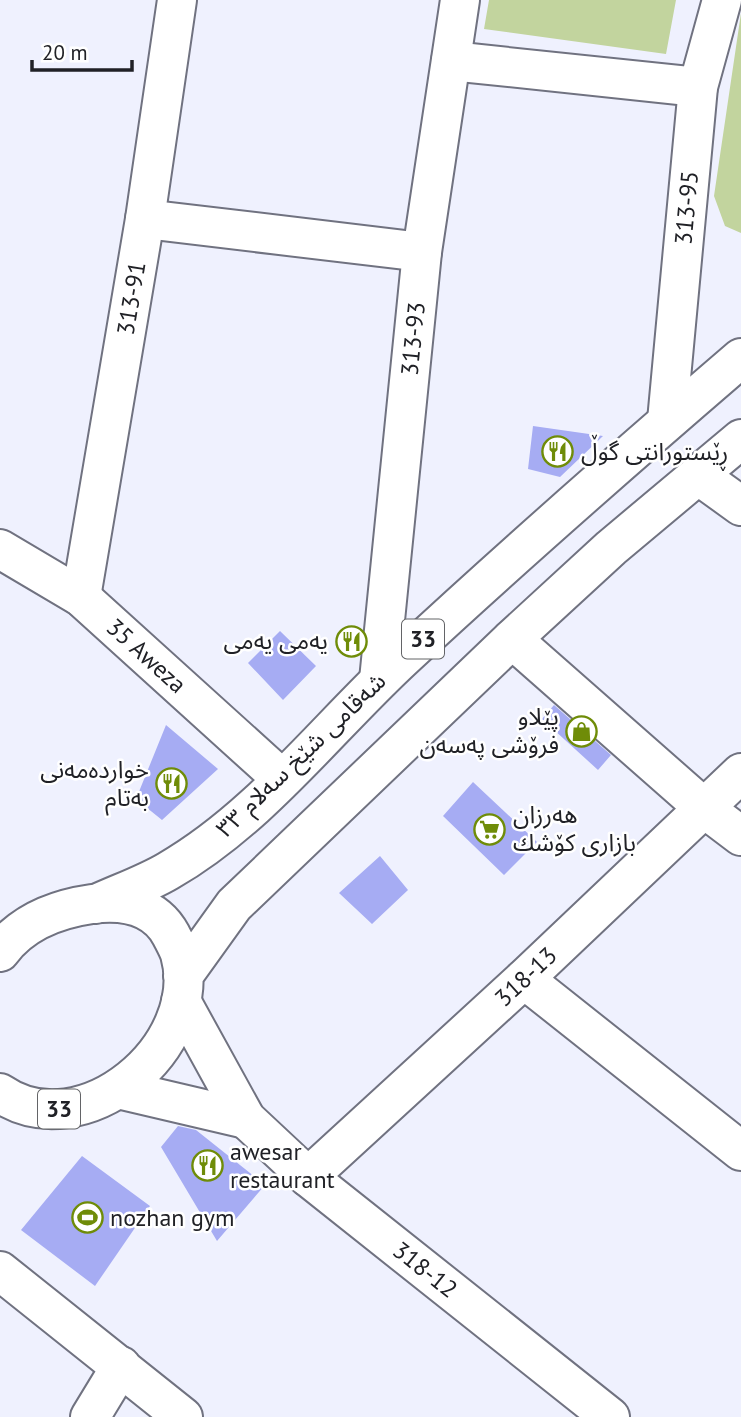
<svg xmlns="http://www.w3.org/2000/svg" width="741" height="1417" font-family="'PT Sans','Noto Sans Arabic',sans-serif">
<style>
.green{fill:#c2d49e}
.building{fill:#a6acf3}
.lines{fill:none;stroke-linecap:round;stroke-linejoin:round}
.minor-casing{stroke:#707280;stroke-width:42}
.major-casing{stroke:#707280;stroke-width:42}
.minor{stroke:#fff;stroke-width:38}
.major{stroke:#fff;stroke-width:38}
.labels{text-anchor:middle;stroke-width:5;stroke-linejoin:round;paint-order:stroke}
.shield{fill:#fff;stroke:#636467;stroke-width:2}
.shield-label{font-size:23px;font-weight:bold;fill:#202126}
.street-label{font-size:24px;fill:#202126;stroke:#fff}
.poi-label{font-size:24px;fill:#202126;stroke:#fff;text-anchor:start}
</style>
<rect width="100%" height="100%" fill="#eff1fe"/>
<path class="green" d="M489 0H676L666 54 484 29Z
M741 13V233L725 226 714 196Z"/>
<path class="building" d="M533 426 603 436 560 477 528 469Z
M280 631 316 666 283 700 248 663Z
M554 705 611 755 598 770 542 719Z
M166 725 218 769 162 820 136 799Z
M473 782 537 842 504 875 443 816Z
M380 856 408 890 372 924 339 893Z
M178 1126 196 1130 265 1185 217 1241 161 1147Z
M82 1156 150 1206 95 1286 21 1230Z"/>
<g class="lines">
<defs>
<g id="minor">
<path d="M451 61 698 87"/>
<path d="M145 219 422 252"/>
<path id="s1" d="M667 421 698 87 722 0"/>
<path d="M698 475 741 506"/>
<path id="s2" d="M0 549 81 597 282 779"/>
<path id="s3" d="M81 597 145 219 177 0"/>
<path d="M512 639 704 808 741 836"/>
<path id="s4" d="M379 680 422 252 460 0"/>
<path d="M524 979 741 1151"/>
<path id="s5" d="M181 1001 246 1119 308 1177 610 1417"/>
<path d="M118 1089 246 1119"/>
<path id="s6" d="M308 1177 524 979 741 773"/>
<path d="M0 1271 183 1417"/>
<path d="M90 1417 121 1366"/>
</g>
<path id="major" d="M96 904C120 893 146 884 168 871 260 818 327 728 404 657 514 555 627 456 741 358
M0 952C22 922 57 909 92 904 123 900 155 905 171 935 174 941 178 948 180 954 206 1046 82 1150 0 1093
M183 976 234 905 512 639 611 548 741 439"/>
</defs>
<use href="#minor" class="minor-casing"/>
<use href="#major" class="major-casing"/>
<use href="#minor" class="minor"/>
<use href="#major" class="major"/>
</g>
<defs>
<symbol id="restaurant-ring" viewBox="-11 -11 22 22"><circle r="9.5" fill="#fff" stroke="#6f8c08" stroke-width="1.5"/><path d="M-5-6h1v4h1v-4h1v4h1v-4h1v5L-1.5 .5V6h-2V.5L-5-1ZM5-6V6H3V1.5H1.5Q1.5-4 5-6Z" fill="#6f8c08"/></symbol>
<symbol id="shop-ring" viewBox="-11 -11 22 22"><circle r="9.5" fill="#fff" stroke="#6f8c08" stroke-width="1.5"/><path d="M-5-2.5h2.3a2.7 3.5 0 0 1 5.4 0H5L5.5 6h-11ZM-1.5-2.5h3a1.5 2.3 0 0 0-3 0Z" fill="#6f8c08"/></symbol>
<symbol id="supermarket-ring" viewBox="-11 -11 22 22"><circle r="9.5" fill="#fff" stroke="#6f8c08" stroke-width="1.5"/><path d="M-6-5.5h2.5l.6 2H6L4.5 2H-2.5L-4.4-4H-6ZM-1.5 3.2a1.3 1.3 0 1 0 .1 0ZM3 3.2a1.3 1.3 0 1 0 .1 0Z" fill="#6f8c08"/></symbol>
<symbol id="stadium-ring" viewBox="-11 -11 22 22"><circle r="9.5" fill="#fff" stroke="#6f8c08" stroke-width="1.5"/><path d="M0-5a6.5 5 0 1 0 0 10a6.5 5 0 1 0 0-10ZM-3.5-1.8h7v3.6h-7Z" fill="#6f8c08"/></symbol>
</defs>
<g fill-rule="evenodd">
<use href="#restaurant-ring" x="540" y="434" width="35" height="35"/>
<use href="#restaurant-ring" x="334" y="624" width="35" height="35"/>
<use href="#shop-ring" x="564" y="714" width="35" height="35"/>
<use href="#restaurant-ring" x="154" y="766" width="35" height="35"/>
<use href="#supermarket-ring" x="472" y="812" width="35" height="35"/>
<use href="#restaurant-ring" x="190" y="1148" width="35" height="35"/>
<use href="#stadium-ring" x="70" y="1200" width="35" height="35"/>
</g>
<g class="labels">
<g class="shield">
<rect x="402" y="619.5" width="42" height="39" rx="5"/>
<rect x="38" y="1089.5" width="42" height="39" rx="5"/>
</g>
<g class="shield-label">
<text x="423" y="647">33</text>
<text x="59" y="1117">33</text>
</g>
<g class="street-label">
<text dy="8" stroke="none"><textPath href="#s1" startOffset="214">313-95</textPath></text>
<text dy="8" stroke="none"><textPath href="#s3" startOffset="303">313-91</textPath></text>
<text dy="8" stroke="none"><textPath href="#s4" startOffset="343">313-93</textPath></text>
<text dy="8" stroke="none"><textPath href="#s2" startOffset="182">35 Aweza</textPath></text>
<text transform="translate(301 755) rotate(-44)" y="8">شەقامی شێخ سەلام ٣٣</text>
<text dy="8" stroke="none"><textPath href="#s6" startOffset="296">318-13</textPath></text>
<text dy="8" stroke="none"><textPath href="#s5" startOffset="369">318-12</textPath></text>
</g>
<g class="poi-label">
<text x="581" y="460">ڕێستورانتی گوڵ</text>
<text x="328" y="649" text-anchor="end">یەمی یەمی</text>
<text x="559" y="725" text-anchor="end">پێلاو<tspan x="559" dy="28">فرۆشی پەسەن</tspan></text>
<text x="149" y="778" text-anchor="end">خواردەمەنی<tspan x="149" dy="28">بەتام</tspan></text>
<text x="513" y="823">هەرزان<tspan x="513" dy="28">بازاری کۆشك</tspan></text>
<text x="230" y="1160">awesar<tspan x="230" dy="28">restaurant</tspan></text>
<text x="110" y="1226">nozhan gym</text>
</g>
</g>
<path d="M32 60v10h100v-10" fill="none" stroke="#202126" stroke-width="3.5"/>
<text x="42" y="60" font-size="21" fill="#202126" stroke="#ffffff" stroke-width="5" paint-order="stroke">20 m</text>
</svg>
